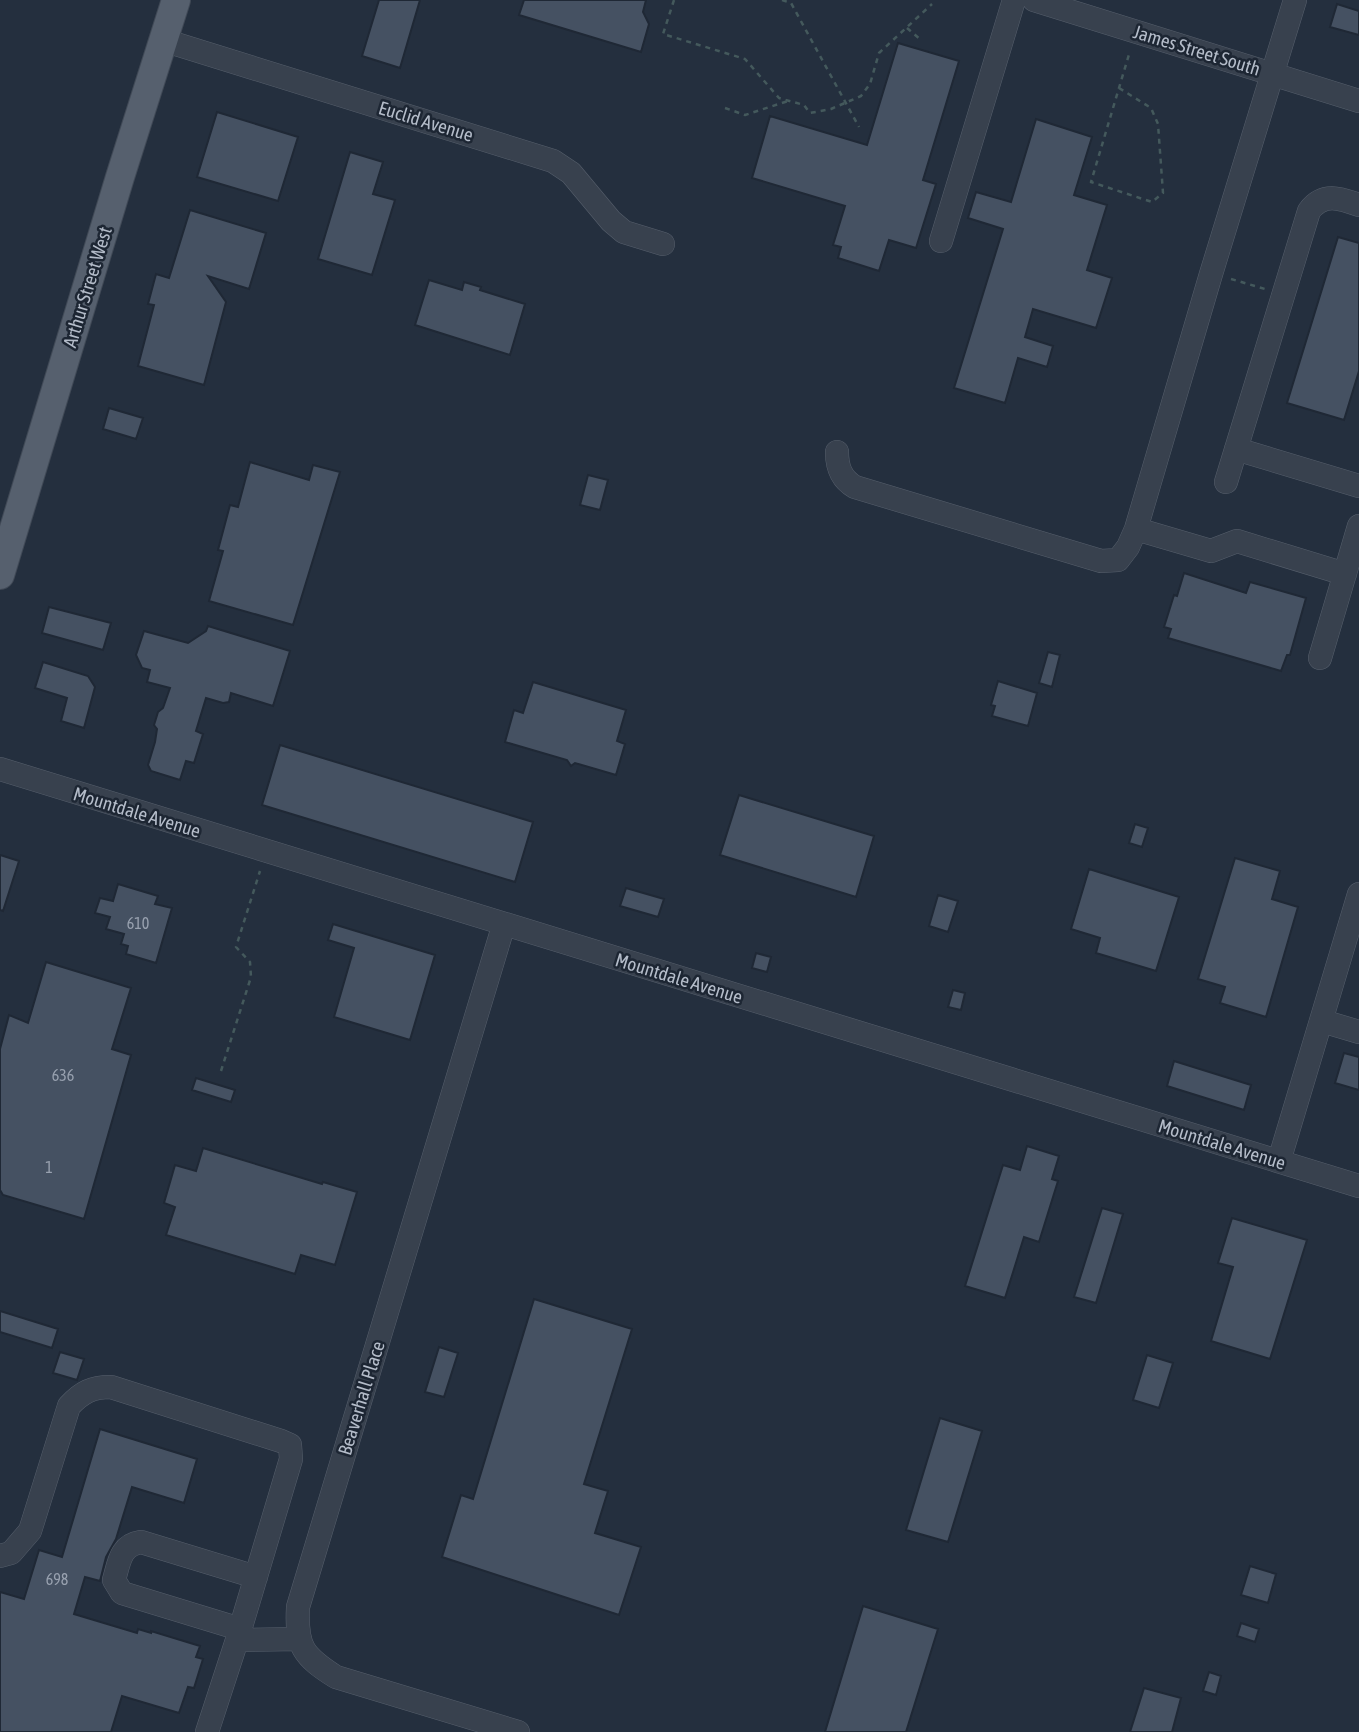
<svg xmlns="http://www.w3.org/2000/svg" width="1359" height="1732" font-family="'Asap Condensed',sans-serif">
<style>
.building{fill:#455162;stroke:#1f2835;stroke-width:2}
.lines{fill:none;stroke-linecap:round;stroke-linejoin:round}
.minor-casing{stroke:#565f6c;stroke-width:24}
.major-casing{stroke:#414a57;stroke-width:30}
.path{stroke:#44595c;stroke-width:2.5;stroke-dasharray:5 5;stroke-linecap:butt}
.minor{stroke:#38414e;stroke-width:23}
.major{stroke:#56606e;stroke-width:28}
.labels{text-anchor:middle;stroke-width:5;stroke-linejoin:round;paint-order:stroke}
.number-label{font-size:16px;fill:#98a1af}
.street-label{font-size:19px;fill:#b4bcc9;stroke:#1d2633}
</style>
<rect width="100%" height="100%" fill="#242f3e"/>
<path class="building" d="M379 0H420L400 68 362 56Z
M524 0H646L643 12 649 24 641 52 519 15Z
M1337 4 1359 11V35L1330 27Z
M898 43 959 61 923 180 936 184 916 248 889 240 879 271 838 258 841 247 833 245 845 206 752 178 770 116 867 145Z
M217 112 298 137 278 201 197 177Z
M1036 119 1092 137 1074 195 1107 205 1087 270 1112 278 1096 328 1033 309 1025 337 1053 346 1047 367 1018 358 1005 403 954 388 1003 229 968 218 976 192 1011 202Z
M350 152 383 162 373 194 395 200 372 275 318 259Z
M190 210 266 233 249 289 208 276 226 302 204 385 138 366 154 305 148 304 156 274 169 278Z
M1338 237 1359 243V371L1344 420 1287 403Z
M429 280 462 290 464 282 481 287 480 290 525 304 510 355 415 325Z
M109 408 143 418 136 439 103 429Z
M250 462 309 480 313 465 340 472 293 625 209 601 223 551 218 550 230 505 238 507Z
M588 475 608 480 600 510 580 505Z
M1184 573 1246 593 1250 582 1306 598 1290 655H1287L1281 671 1168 638 1171 629 1164 627 1174 595 1177 596Z
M49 607 111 623 103 650 42 633Z
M208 626 290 651 273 706 231 693 229 702 223 703 206 698 196 731 203 734 194 763 186 761 180 780 151 771 148 765 155 742 157 729 154 725 158 712 163 708 170 688 147 682 150 670 142 668 136 655 144 631 188 643 206 631Z
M1048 652 1060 655 1052 687 1039 683Z
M43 662 88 676 95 687 84 728 61 721 67 698 35 688Z
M998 681 1037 693 1028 726 992 716 995 706 991 705Z
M533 682 626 710 617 741 625 744 616 775 575 763 571 766 567 760 505 742 514 710 523 713Z
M280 745 533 822 515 882 262 805Z
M739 795 874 836 856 897 720 855Z
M1135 824 1148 828 1142 847 1129 843Z
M0 855 19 861 3 911 0 910Z
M1235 858 1280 871 1272 899 1298 907 1266 1017 1220 1003 1225 987 1198 979Z
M1089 869 1179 897 1156 971 1096 953 1100 938 1071 929Z
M118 884 158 896 155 904 172 908 156 963 126 954 128 946 121 944 124 934 106 929 110 917 95 913 100 898 113 901Z
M626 888 664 899 658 917 620 906Z
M938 895 958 901 948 932 929 926Z
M333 924 435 955 410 1040 334 1017 354 948 328 940Z
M756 953 771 957 767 972 752 968Z
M46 962 131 988 112 1049 131 1055 84 1219 3 1195 0 1190V1049L9 1015 28 1023Z
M953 990 965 993 961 1010 948 1007Z
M1344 1053 1359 1057V1090L1335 1083Z
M1174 1061 1251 1085 1244 1110 1167 1086Z
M196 1078 235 1090 231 1102 192 1090Z
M1027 1146 1059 1156 1052 1179 1058 1181 1039 1242 1024 1237 1005 1298 965 1286 1003 1165 1020 1170Z
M203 1148 322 1184 323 1182 357 1192 335 1265 301 1255 295 1274 166 1235 175 1207 164 1203 175 1165 196 1171Z
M1102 1208 1123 1214 1096 1303 1074 1297Z
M1232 1218 1307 1240 1270 1359 1211 1341 1233 1267 1218 1263Z
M534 1299 632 1329 584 1484 608 1491 595 1533 641 1547 619 1615 442 1557 461 1495 473 1499Z
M0 1311 58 1329 52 1348 0 1332Z
M439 1347 458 1353 444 1397 425 1392Z
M60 1352 84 1359 77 1380 53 1373Z
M1147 1355 1173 1363 1159 1408 1133 1400Z
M940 1418 982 1431 948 1542 906 1530Z
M100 1429 197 1459 184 1503 132 1487 116 1539 106 1557 100 1581 85 1577 74 1614 137 1633 138 1629 151 1633V1631L200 1646 196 1657 203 1659 194 1688 188 1687 179 1713 122 1696 111 1732H0V1592L24 1599 39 1550 62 1557Z
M1250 1566 1276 1574 1268 1603 1241 1595Z
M863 1606 938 1629 906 1732H825Z
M1241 1623 1259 1629 1255 1642 1237 1636Z
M1209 1672 1221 1676 1216 1695 1203 1691Z
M1144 1688 1181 1698 1172 1732H1130Z"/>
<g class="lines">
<defs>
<path id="minor" d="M1034 0 1359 101
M163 40 553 161 571 173 611 221 624 232 663 244
M941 241 1014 0
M1236 449 1359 486
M837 452C837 467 841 479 855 487L1101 561 1118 560 1128 547 1136 529 1211 274 1295 0
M1226 482 1309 211C1323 192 1340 198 1359 205
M1136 529 1211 551 1237 541 1345 574
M1320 658 1359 526
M0 769 1359 1186
M504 924 298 1607C296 1647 303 1656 336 1677L518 1732
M1322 1021 1359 1032
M1279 1161 1359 894
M0 1556 11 1553 30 1531 69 1406C82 1392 92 1387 111 1387L281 1441 290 1445 291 1459 237 1640
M240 1629 122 1593 114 1580C119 1563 120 1545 141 1542L256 1577
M207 1732 237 1640 298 1639"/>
<path id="major" d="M0 575 120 177 176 0"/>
</defs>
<use href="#minor" class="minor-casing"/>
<use href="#major" class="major-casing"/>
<path class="path" d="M674 0 663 34 745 59 779 98 804 105 810 113 831 109 861 96 870 84 879 53 932 4
M782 0 791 3 859 127
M907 28 921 40
M1119 88 1151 108 1158 124 1163 193 1152 202 1091 182 1130 51
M725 108 745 115 788 101
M1231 279 1265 289
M221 1071 251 977 250 962 236 947 260 871"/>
<use href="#minor" class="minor"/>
<use href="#major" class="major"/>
</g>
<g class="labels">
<g class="number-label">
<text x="138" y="929">610</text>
<text x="63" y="1081">636</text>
<text x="49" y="1173">1</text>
<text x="57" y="1585">698</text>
</g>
<g class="street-label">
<text transform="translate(1197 50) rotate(17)" y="7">James Street South</text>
<text transform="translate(426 121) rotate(17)" y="7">Euclid Avenue</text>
<text transform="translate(87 287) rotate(-73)" y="7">Arthur Street West</text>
<text transform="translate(137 812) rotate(17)" y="7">Mountdale Avenue</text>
<text transform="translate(679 978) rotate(17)" y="7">Mountdale Avenue</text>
<text transform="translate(1222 1144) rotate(17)" y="7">Mountdale Avenue</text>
<text transform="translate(361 1398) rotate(-73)" y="7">Beaverhall Place</text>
</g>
</g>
</svg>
